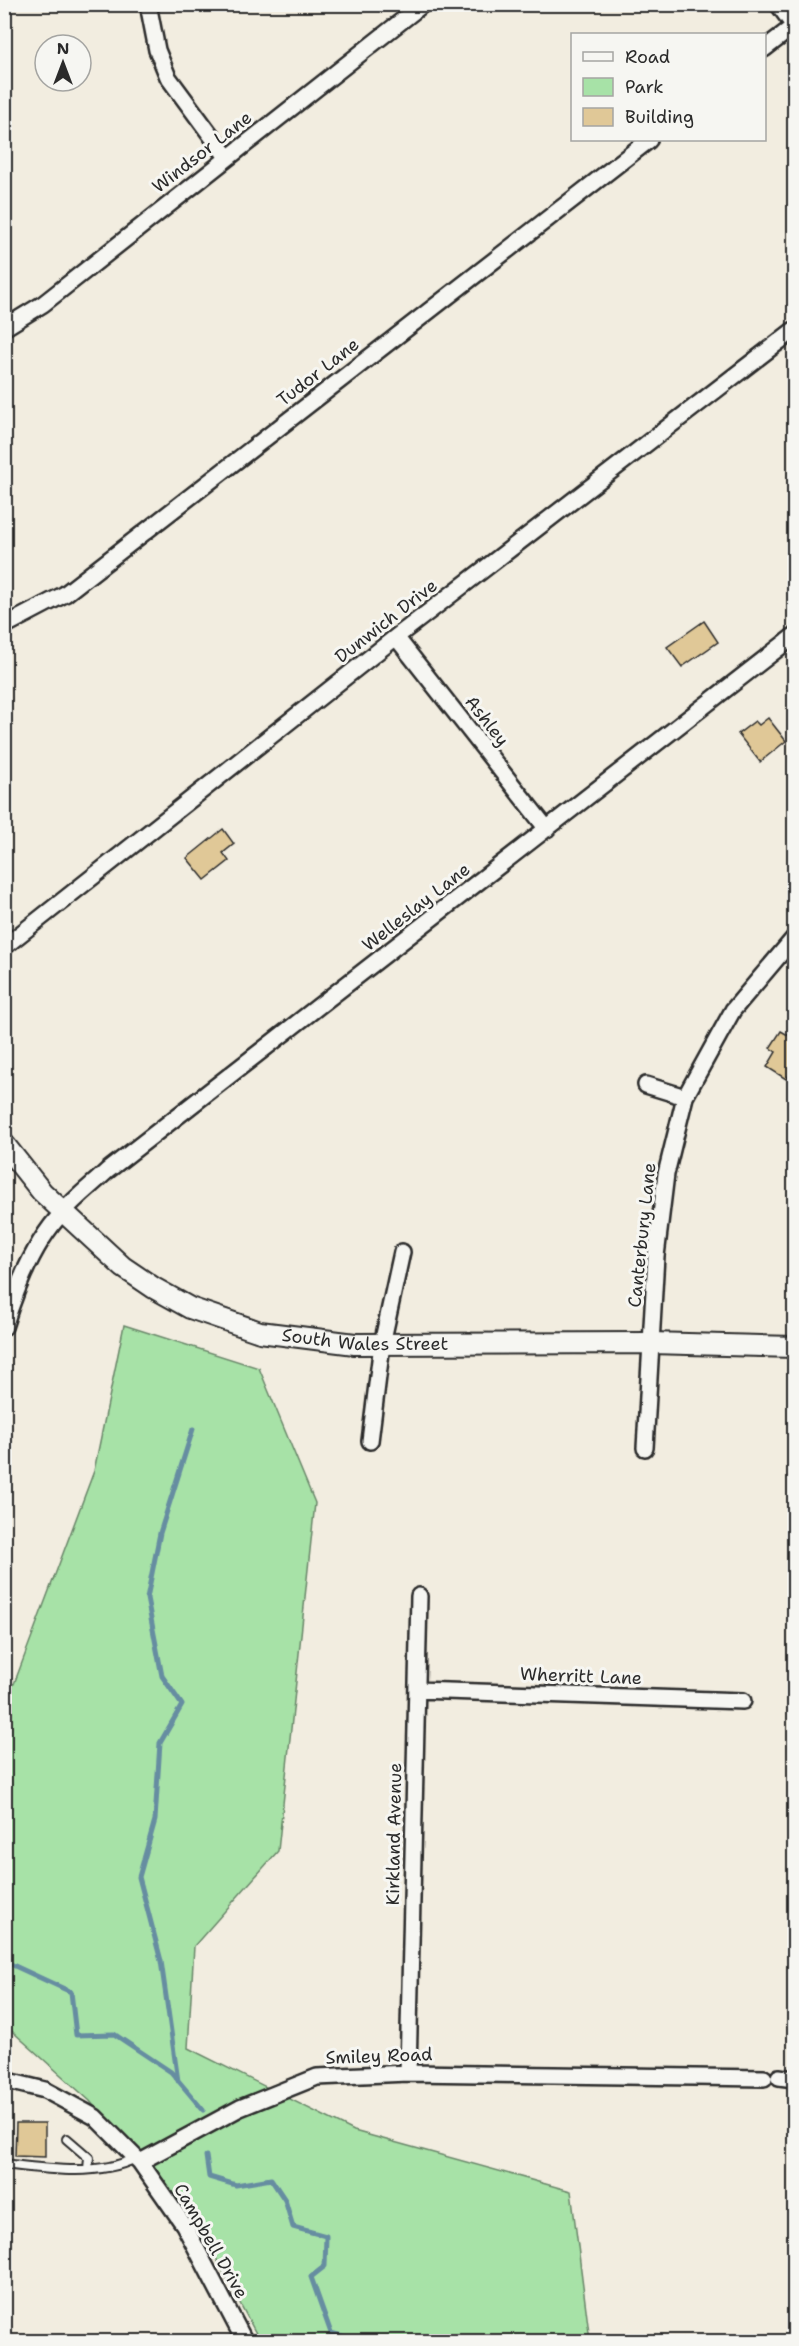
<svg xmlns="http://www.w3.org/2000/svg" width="799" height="2346" font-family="'Shantell Sans',sans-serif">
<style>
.green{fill:#a7e2a7;stroke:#698669;stroke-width:1.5}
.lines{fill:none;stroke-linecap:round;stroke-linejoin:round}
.stream{stroke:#668da1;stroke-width:5}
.building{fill:#e0c897;stroke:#2b2b2b;stroke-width:1.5}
.lane-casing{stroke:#2b2b2b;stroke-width:12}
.street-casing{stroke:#2b2b2b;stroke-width:20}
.secondary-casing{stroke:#2b2b2b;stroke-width:24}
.lane{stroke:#f6f6f2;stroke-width:8}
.street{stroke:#f6f6f2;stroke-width:15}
.secondary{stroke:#f6f6f2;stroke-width:20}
.labels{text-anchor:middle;stroke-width:6;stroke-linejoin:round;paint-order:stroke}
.street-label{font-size:18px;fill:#2b2b2b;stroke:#f6f6f2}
</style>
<rect width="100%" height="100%" fill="#f2ede0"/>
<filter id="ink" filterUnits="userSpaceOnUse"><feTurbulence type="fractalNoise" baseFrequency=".0167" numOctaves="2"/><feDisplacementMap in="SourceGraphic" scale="12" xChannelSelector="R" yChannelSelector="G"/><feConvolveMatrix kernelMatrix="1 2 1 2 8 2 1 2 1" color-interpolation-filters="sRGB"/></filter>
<g filter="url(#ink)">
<path class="green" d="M124 1325 259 1368 315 1503 278 1851 194 1946 188 2048 354 2131 571 2191 590 2341H260L216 2258 90 2101 5 2025V1682L14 1684 94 1471Z"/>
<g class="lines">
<path class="stream" d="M4 1961 71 1992 76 2035 114 2034 171 2072 203 2110
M178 2081 161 1961 139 1877 155 1820 160 1743 182 1705 162 1676 147 1598 160 1533 193 1429
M206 2156 209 2177 236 2185 271 2179 285 2200 293 2227 326 2236 325 2266 311 2277 331 2333 363 2342"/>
</g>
<path class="building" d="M704 621 718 642 682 667 667 647Z
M768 718 786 741 760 762 738 734 755 721 759 725Z
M223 829 234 844 223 853 229 861 205 880 187 858Z
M781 1031 795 1039V1077L790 1074 786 1079 767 1067 776 1052 770 1048Z
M16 2123H45V2157L15 2156Z"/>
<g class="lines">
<defs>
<path id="lane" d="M67 2139 89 2158 88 2169
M4 2164C46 2169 98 2177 136 2158"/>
<path id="street" d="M148 4 157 50 168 77 227 157
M778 4 794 26
M764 49 794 26
M4 328 43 304 423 4
M4 626 65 594 649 140
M396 637 547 829
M4 947 396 637 794 330
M646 1085 685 1097
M4 1327C16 1288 34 1242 63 1212 76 1197 92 1185 107 1171L794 636
M370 1441 382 1344 402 1252
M645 1448 656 1256 666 1174 685 1097 733 1010 794 938
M417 1690 743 1701
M408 2073 419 1596
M779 2077 794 2079
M4 2080 45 2090 95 2117 140 2162 184 2225 245 2342
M140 2162 240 2108 317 2077 408 2073 764 2078"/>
<g id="secondary">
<path id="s1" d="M4 1144 42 1192 123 1267 154 1288 190 1308 260 1332 355 1344 651 1343 794 1347"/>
</g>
</defs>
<use href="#lane" class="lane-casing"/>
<use href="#street" class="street-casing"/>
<use href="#secondary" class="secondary-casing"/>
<use href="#lane" class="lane"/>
<use href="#street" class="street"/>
<use href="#secondary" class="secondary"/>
</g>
</g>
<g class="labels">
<g class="street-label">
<text transform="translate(202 152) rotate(-38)" y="6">Windsor Lane</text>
<text transform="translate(318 372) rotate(-38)" y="6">Tudor Lane</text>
<text transform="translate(386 621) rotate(-38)" y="6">Dunwich Drive</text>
<text transform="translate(487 721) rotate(52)" y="6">Ashley</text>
<text transform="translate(416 907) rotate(-38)" y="6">Welleslay Lane</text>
<text transform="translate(642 1235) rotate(-84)" y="6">Canterbury Lane</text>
<text dy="6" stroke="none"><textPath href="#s1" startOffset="430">South Wales Street</textPath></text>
<text transform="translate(581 1676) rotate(2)" y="6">Wherritt Lane</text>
<text transform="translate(394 1834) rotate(-89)" y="6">Kirkland Avenue</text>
<text transform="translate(379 2056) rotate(-2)" y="6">Smiley Road</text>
<text transform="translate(211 2241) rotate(60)" y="6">Campbell Drive</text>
</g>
</g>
<rect width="799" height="2346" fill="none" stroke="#f6f6f2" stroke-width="24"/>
<rect x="12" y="12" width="775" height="2322" fill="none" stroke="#2b2b2b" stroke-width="2" filter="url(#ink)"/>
<rect x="571" y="33" width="195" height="108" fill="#f6f6f2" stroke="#a5a5a2" stroke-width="1.5"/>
<rect x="583" y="52" width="30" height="9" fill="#f6f6f2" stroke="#a5a5a2" stroke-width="1.5"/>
<text x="625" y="63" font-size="18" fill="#2b2b2b">Road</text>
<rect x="583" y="78" width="30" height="18" fill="#a7e2a7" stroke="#a5a5a2" stroke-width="1.5"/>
<text x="625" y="93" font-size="18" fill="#2b2b2b">Park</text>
<rect x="583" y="108" width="30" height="18" fill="#e0c897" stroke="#a5a5a2" stroke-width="1.5"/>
<text x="625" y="123" font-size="18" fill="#2b2b2b">Building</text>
<g transform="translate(63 63)"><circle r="28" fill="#f6f6f2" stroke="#a5a5a2" stroke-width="1.5"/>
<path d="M0-4.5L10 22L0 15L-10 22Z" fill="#2b2b2b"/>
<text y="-9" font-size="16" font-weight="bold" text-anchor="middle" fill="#2b2b2b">N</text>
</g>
</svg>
